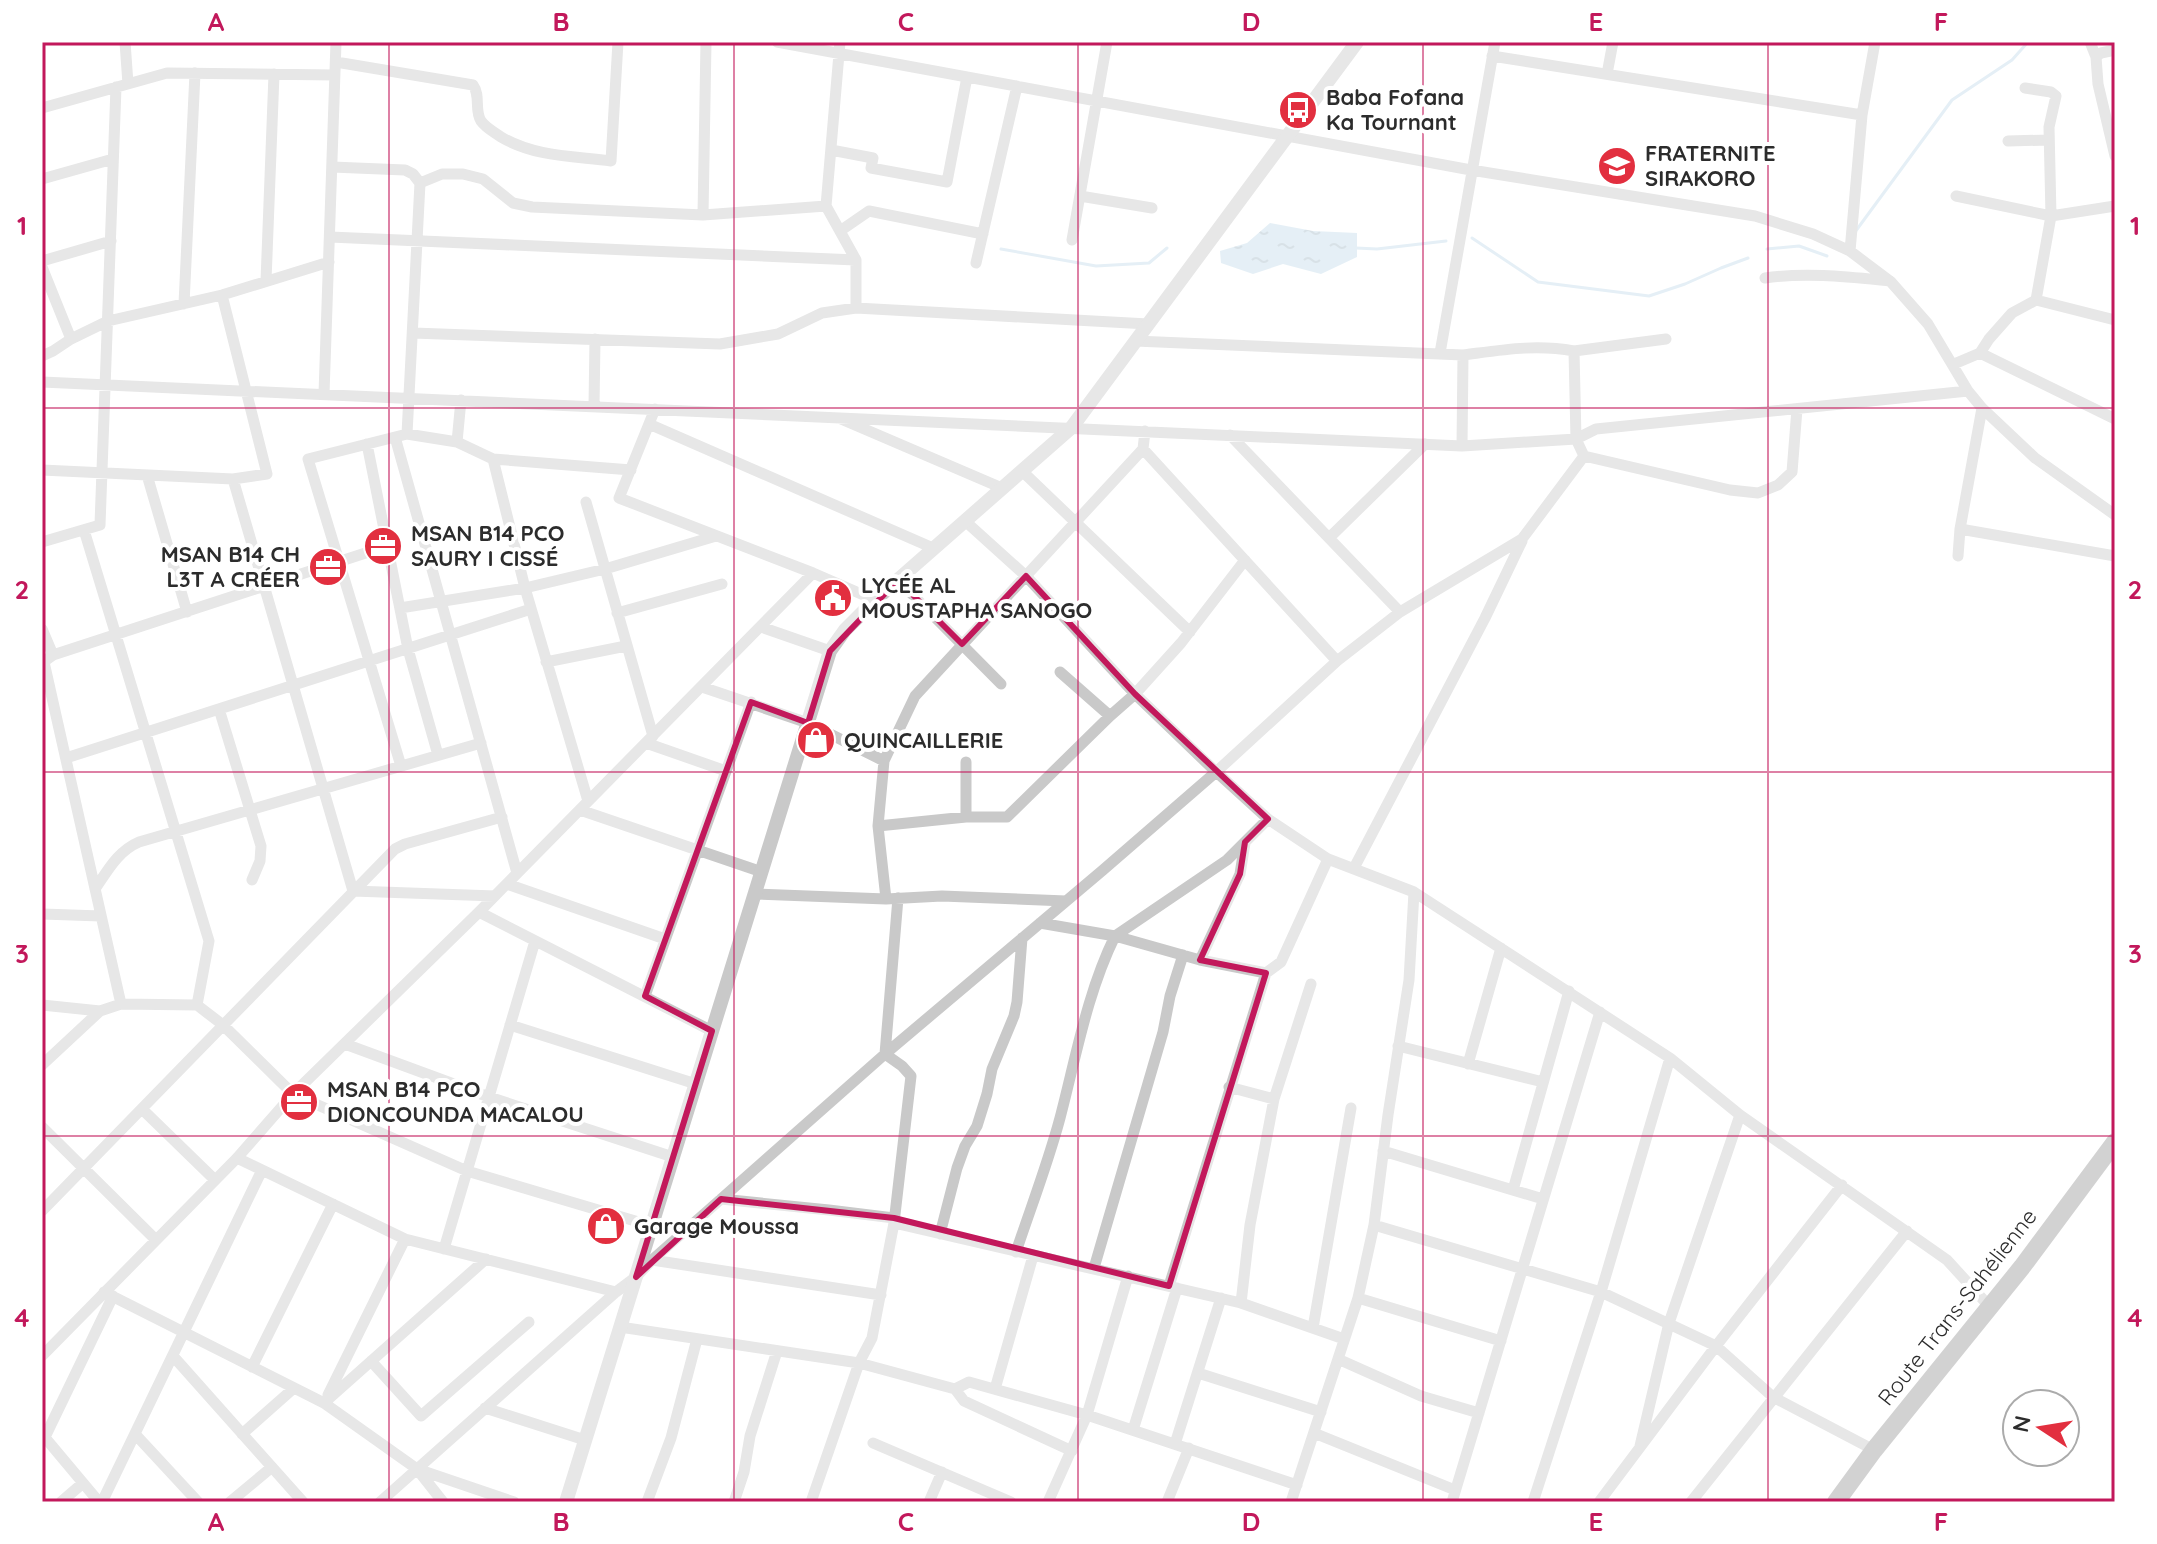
<svg xmlns="http://www.w3.org/2000/svg" width="2157" height="1544" font-family="Quicksand,sans-serif">
<style>
.water{fill:url(#water-ripples)}
.lines{fill:none;stroke-linecap:round;stroke-linejoin:round}
.stream{stroke:#c5dcea;stroke-width:3}
.minor{stroke:#c9c9c9;stroke-width:11}
.tertiary{stroke:#c9c9c9;stroke-width:14}
.trunk{stroke:#9c9c9c;stroke-width:18}
.marked{fill:none;stroke:#c2185b;stroke-width:6;stroke-linejoin:round}
.grid{fill:none;stroke:#c2185b;stroke-width:2;stroke-opacity:0.55}
.labels{text-anchor:middle;stroke-width:8;stroke-linejoin:round;paint-order:stroke}
.poi-label{font-size:22px;font-weight:bold;fill:#2c2c2c;stroke:#fff;text-anchor:start}
.street-label{font-size:22px;fill:#2c2c2c;stroke:#fff}
.neatline{fill:none;stroke:#c2185b;stroke-width:3}
.grid-label{font-size:26px;text-anchor:middle;font-weight:bold;fill:#c2185b}
</style>
<defs>
<pattern id="water-ripples" width="26" height="14" patternUnits="userSpaceOnUse" patternTransform="scale(2)"><rect width="26" height="14" fill="#c5dcea"/><path d="M2 4q2-2 4 0t4 0M15 11q2-2 4 0t4 0" fill="none" stroke="#a9bdc9"/></pattern>
</defs>
<rect width="100%" height="100%" fill="#fff"/>
<path class="water" d="M1270 223 1313 231 1357 233V257L1321 274 1283 264 1253 274 1221 263 1220 251 1247 243Z"/>
<g class="lines">
<path class="stream" d="M1855 232 1952 100 2012 60 2028 42
M1472 238 1538 282 1649 296 1685 284 1721 268 1748 258
M1356 248 1377 249 1446 241
M1001 249 1096 266 1149 263 1167 248
M1767 249 1799 246 1827 256"/>
<path class="minor" d="M125 42 128 84
M777 42 1471 170 1755 216 1813 234 1850 251 1891 282 1928 324 1968 391 1982 408 2035 458 2115 515
M2090 42 2096 57
M2115 50 2101 53 2096 57 2098 84 2115 156
M1492 56 1862 115
M336 62 473 85C481 96 474 110 481 121 486 128 494 132 501 137 535 157 573 156 611 161L618 42
M1607 74 1613 42
M42 108 167 73 335 75
M2008 141 2049 140
M831 150 873 158 871 168 947 182 967 77
M332 167 405 170 413 174 420 183 407 434
M42 179 113 159
M420 183 442 174H463L483 179 513 203 532 207 703 215 826 206 856 260V308
M1080 196 1152 208
M1956 196 2051 216 2049 127 2056 96 2051 92 2025 88
M826 206 840 42
M703 215 706 42
M840 231 869 211 983 234
M330 237 856 260
M1072 240 1107 42
M1850 251 1862 115 1875 42
M42 261 111 241
M976 263 1017 86
M42 267 71 339
M1765 278C1807 272 1849 277 1890 281
M266 281 274 74
M2036 300 2115 320
M184 304 195 73
M413 333 720 344 778 334 822 313 856 308 1148 324
M1135 341 1463 355 1462 446
M1440 353 1495 42
M1980 353 2115 419
M1463 355C1502 350 1535 344 1574 351
M42 356 53 351 71 339 108 321 222 295 329 262
M1954 364 1980 353 1989 339 2012 313 2036 300 2051 216 2115 206
M42 382 1462 446 1576 439 1596 429 1968 391
M324 394 336 42
M594 406 595 339
M655 409 619 498 813 573 875 600
M841 419 1002 488
M649 424 933 548
M1230 435 1400 612
M395 437 517 873
M457 442 461 400
M367 444 408 649 438 755
M1143 449 1337 661
M1584 456 1730 490 1758 493 1778 485 1792 472 1797 409
M493 459 525 588 588 801
M42 470 233 479 267 474 222 295
M1022 471 1190 632
M147 475 187 612
M233 479 353 891 495 896
M586 502 653 736
M965 521 1026 576 1135 694 1212 768 1268 819 1328 859 1414 892 1670 1058 1740 1115 1947 1260 1989 1306
M1960 529 2115 556
M1329 538 1425 444
M42 542 100 525 116 87
M1958 556 1960 529 1982 408
M898 580 1001 684
M400 608 525 588 605 569 716 536
M617 613 722 584
M761 627 830 651
M42 629 53 655
M44 662 121 1004
M546 662 626 646
M42 663 53 655 387 546
M1060 672 1110 716
M702 687 808 723 884 761
M219 709 261 846 260 861 252 880
M646 743 726 771
M66 758 531 609
M966 762V817
M401 766 308 459 407 434 457 442 493 459 631 470
M580 810 762 872
M878 826 966 817H1007L1110 716 1135 694 1181 643 1245 560
M1354 868 1485 618 1522 541
M507 884 665 939
M95 889C108 870 118 851 139 842L481 743
M755 894 886 899 942 896 1066 901
M886 899 878 826 884 761 915 696 1143 449 1145 431
M479 912 712 1031
M42 914 101 916
M1040 923 1115 936 1200 960 1266 973
M1200 960 1240 874 1245 843
M645 996 751 702
M42 1005 100 1011
M197 1005 223 1025 293 1094 467 1171 652 1226
M510 1025 696 1084
M345 1044 489 1097 673 1157
M1398 1046 1543 1082
M1468 1064 1501 948
M42 1065 100 1011 121 1004 197 1005 209 941 84 530
M1229 1087 1274 1099
M142 1109 215 1180
M42 1127 156 1240
M1383 1151 1543 1199
M237 1158 405 1239 616 1292
M1513 1190 1569 991
M721 1199 829 1210 894 1218
M42 1211 395 849 405 844 502 817
M894 1223 1241 1303 1344 1339
M1374 1225 1601 1292 1716 1346 1773 1397 1874 1450
M940 1234 957 1168 965 1146 977 1126 987 1094 992 1069 1014 1016 1017 1002 1022 938
M444 1249 535 941
M1016 1252C1031 1207 1048 1163 1060 1118 1076 1057 1087 993 1115 936L1227 860 1268 819
M652 1260 881 1295
M1094 1268 1163 1032 1170 996 1183 955
M1169 1286 1266 973 1281 962 1328 859
M104 1292 324 1403 417 1469 443 1502
M1358 1298 1501 1341
M1241 1303 1250 1225 1274 1099 1311 984
M620 1327 859 1363 955 1389 964 1401 1072 1451
M1313 1328 1351 1108
M42 1356 237 1158 293 1094 479 912 813 573
M173 1356 303 1502
M1338 1359 1421 1396 1479 1413
M371 1361 421 1416 529 1322
M252 1367 333 1204
M1198 1373 1321 1412
M955 1389 969 1382 1087 1415 1297 1485
M995 1389 1033 1256
M328 1395 405 1239
M324 1403 486 1259
M485 1408 585 1440
M1133 1430 1177 1288
M1314 1433 1455 1490
M42 1434 99 1502
M135 1434 198 1502
M242 1434 294 1388
M45 1437 113 1296
M873 1443 1011 1502
M1175 1444 1221 1298
M1640 1446 1669 1323 1740 1115
M417 1469 514 1502
M61 1502 83 1483
M102 1502 262 1170
M230 1502 272 1467
M380 1502 616 1292 636 1277 652 1260 885 1054 1103 870 1216 772 1337 661 1400 612 1522 539 1584 456 1576 439 1574 351 1666 339
M647 1502 671 1438 697 1339
M734 1502 744 1472 750 1436 777 1351
M811 1502 859 1363 872 1338 894 1223 911 1076 902 1066 885 1054 898 898
M929 1502 942 1472
M1048 1502 1087 1415 1128 1276
M1167 1502 1189 1448
M1291 1502 1358 1298 1374 1225 1388 1115 1409 980 1414 892
M1452 1502 1600 1012
M1533 1502 1601 1292 1670 1058
M1599 1502 1716 1346 1842 1185
M1691 1502 1907 1231"/>
<path class="tertiary" d="M566 1502 830 651 845 630 875 600 1072 427 1357 42"/>
<path class="trunk" d="M1836 1502 1874 1450 2022 1267 2115 1142"/>
</g>
<path d="M0 0H2157V1544H0ZM1026 576 1135 694 1268 819 1245 842 1240 874 1200 960 1266 973 1169 1286 894 1218 721 1199 636 1277 712 1031 645 996 751 702 808 723 830 651 898 580 962 644Z" fill="#fff" fill-opacity=".55" fill-rule="evenodd"/>
<path class="marked" d="M1026 576 1135 694 1268 819 1245 842 1240 874 1200 960 1266 973 1169 1286 894 1218 721 1199 636 1277 712 1031 645 996 751 702 808 723 830 651 898 580 962 644Z"/>
<path class="grid" d="M389 42V1502M734 42V1502M1078 42V1502M1423 42V1502M1768 42V1502M42 408H2115M42 772H2115M42 1136H2115"/>
<defs>
<symbol id="bus-disc" viewBox="-11 -11 22 22"><circle r="9.5" fill="#e22f3f" stroke="#fff"/><path d="M-5-6H5V4H4V6H2V4H-2V6H-4V4H-5ZM-3.5-4V0h7V-4ZM-3.5 1.2v1.5H-2V1.2ZM2 1.2v1.5H3.5V1.2Z" fill="#fff"/></symbol>
<symbol id="school-disc" viewBox="-11 -11 22 22"><circle r="9.5" fill="#e22f3f" stroke="#fff"/><path d="M0-5L7-2L0 1L-7-2ZM-4 1L0 2.5L4 1V4Q0 6-4 4Z" fill="#fff"/></symbol>
<symbol id="office-disc" viewBox="-11 -11 22 22"><circle r="9.5" fill="#e22f3f" stroke="#fff"/><path d="M-6-3h4V-5.5h4V-3h4V5H-6ZM-1-4.5V-3h2v-1.5ZM-6 0V1H6V0Z" fill="#fff"/></symbol>
<symbol id="civic-disc" viewBox="-11 -11 22 22"><circle r="9.5" fill="#e22f3f" stroke="#fff"/><path d="M-.6-6.5H3V-4.5H.6V-3L4-1V1h2V6H-6V1h2V-1L-.6-3ZM-1.2 2.5V6h2.4V2.5Z" fill="#fff"/></symbol>
<symbol id="shop-disc" viewBox="-11 -11 22 22"><circle r="9.5" fill="#e22f3f" stroke="#fff"/><path d="M-5-2.5h2.3a2.7 3.5 0 0 1 5.4 0H5L5.5 6h-11ZM-1.5-2.5h3a1.5 2.3 0 0 0-3 0Z" fill="#fff"/></symbol>
</defs>
<g fill-rule="evenodd">
<use href="#bus-disc" x="1276" y="88" width="44" height="44"/>
<use href="#school-disc" x="1595" y="144" width="44" height="44"/>
<use href="#office-disc" x="361" y="524" width="44" height="44"/>
<use href="#office-disc" x="306" y="545" width="44" height="44"/>
<use href="#civic-disc" x="811" y="576" width="44" height="44"/>
<use href="#shop-disc" x="794" y="718" width="44" height="44"/>
<use href="#office-disc" x="277" y="1080" width="44" height="44"/>
<use href="#shop-disc" x="584" y="1204" width="44" height="44"/>
</g>
<g class="labels">
<g class="poi-label">
<text x="1326" y="105">Baba Fofana<tspan x="1326" dy="25">Ka Tournant</tspan></text>
<text x="1645" y="161">FRATERNITE<tspan x="1645" dy="25">SIRAKORO</tspan></text>
<text x="411" y="541">MSAN B14 PCO<tspan x="411" dy="25">SAURY I CISSÉ</tspan></text>
<text x="300" y="562" text-anchor="end">MSAN B14 CH<tspan x="300" dy="25">L3T A CRÉER</tspan></text>
<text x="861" y="593">LYCÉE AL<tspan x="861" dy="25">MOUSTAPHA SANOGO</tspan></text>
<text x="844" y="748">QUINCAILLERIE</text>
<text x="327" y="1097">MSAN B14 PCO<tspan x="327" dy="25">DIONCOUNDA MACALOU</tspan></text>
<text x="634" y="1234">Garage Moussa</text>
</g>
<g class="street-label">
<text transform="translate(1957 1307) rotate(-52)" y="8">Route Trans-Sahélienne</text>
</g>
</g>
<rect width="2157" height="1544" fill="none" stroke="#ffffff" stroke-width="88"/>
<g transform="translate(2041 1428) rotate(282)"><circle r="38" fill="#ffffff" stroke="#ababab" stroke-width="2"/>
<path d="M0-6L14 30L0 20L-14 30Z" fill="#e22f3f"/>
<text y="-12" font-size="22" font-weight="bold" text-anchor="middle" fill="#2c2c2c">N</text>
</g>
<rect x="44" y="44" width="2069" height="1456" class="neatline"/>
<g class="grid-label">
<text x="216" y="31">A</text>
<text x="561" y="31">B</text>
<text x="906" y="31">C</text>
<text x="1251" y="31">D</text>
<text x="1596" y="31">E</text>
<text x="1941" y="31">F</text>
<text x="22" y="235">1</text>
<text x="2135" y="235">1</text>
<text x="22" y="599">2</text>
<text x="2135" y="599">2</text>
<text x="22" y="963">3</text>
<text x="2135" y="963">3</text>
<text x="22" y="1327">4</text>
<text x="2135" y="1327">4</text>
<text x="216" y="1531">A</text>
<text x="561" y="1531">B</text>
<text x="906" y="1531">C</text>
<text x="1251" y="1531">D</text>
<text x="1596" y="1531">E</text>
<text x="1941" y="1531">F</text>
</g>
</svg>
